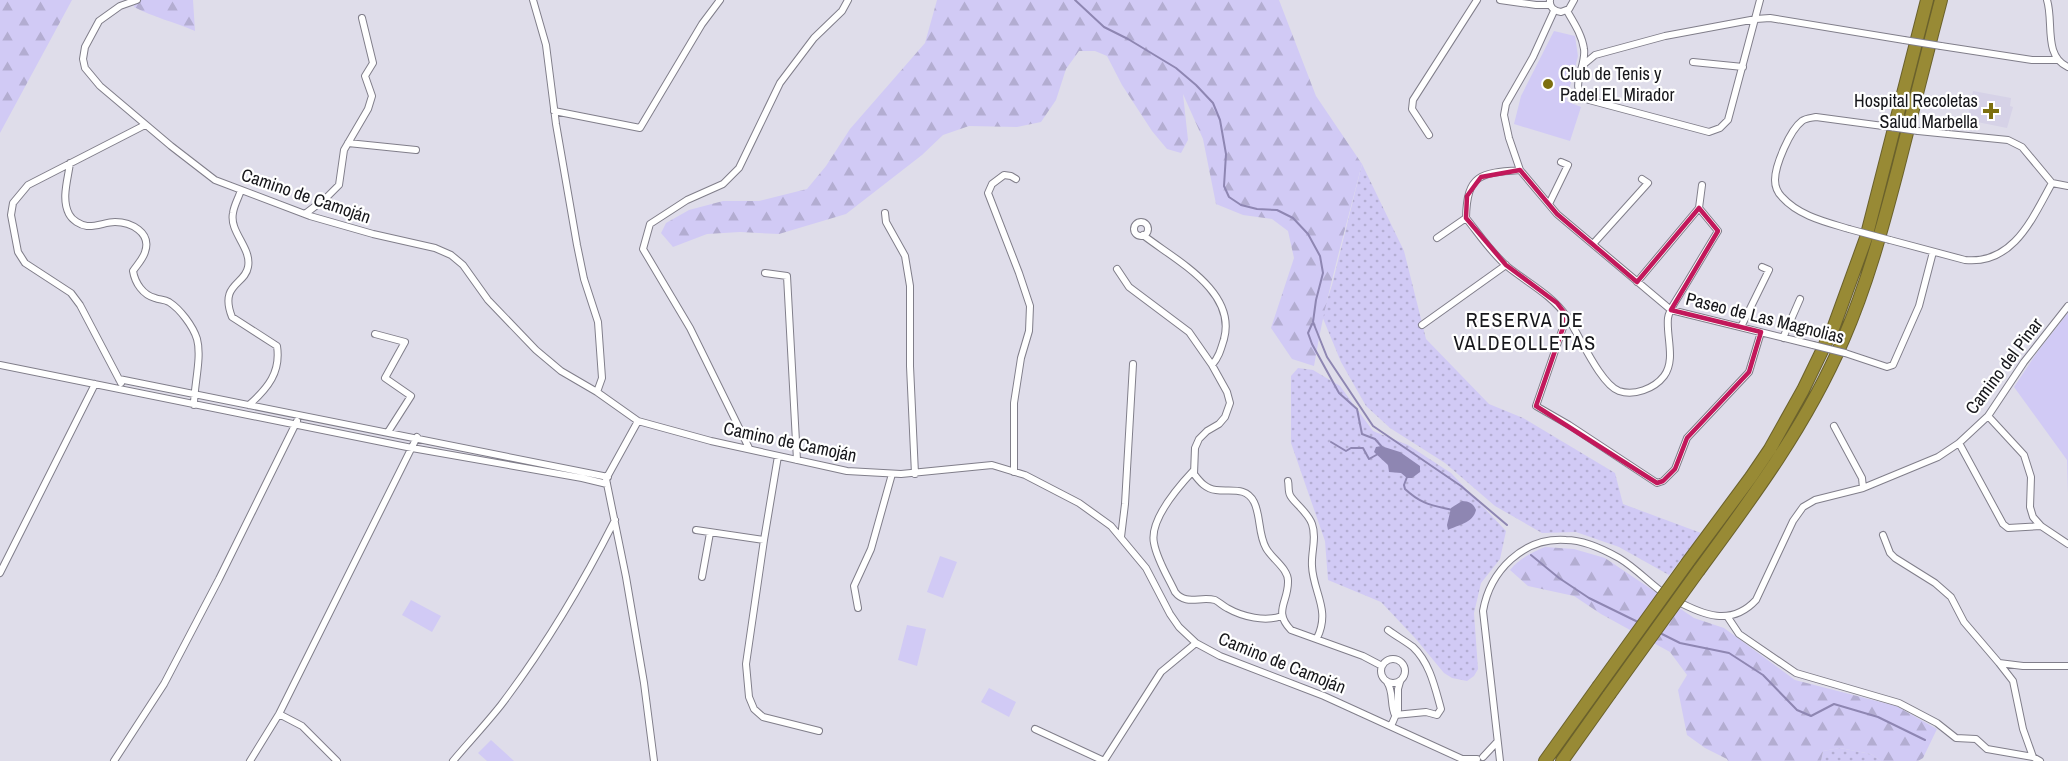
<svg xmlns="http://www.w3.org/2000/svg" width="2068" height="761" font-family="'Archivo Narrow',sans-serif">
<style>
.built{fill:#d6d2e7}
.grass{fill:url(#grass-dots)}
.forest{fill:url(#forest-firs)}
.park{fill:#d1caf5}
.water{fill:#8e86b2}
.lines{fill:none;stroke-linecap:round;stroke-linejoin:round}
.stream{stroke:#8e86b2;stroke-width:2}
.minor-casing{stroke:#807e8a;stroke-width:8}
.motorway-casing{stroke:#6a612c;stroke-width:14}
.minor{stroke:#fff;stroke-width:6}
.motorway{stroke:#988a35;stroke-width:12}
.minor-bridge-casing{stroke:#807e8a;stroke-width:8;stroke-linecap:butt}
.motorway-bridge-casing{stroke:#6a612c;stroke-width:14;stroke-linecap:butt}
.minor-bridge{stroke:#fff;stroke-width:6}
.motorway-bridge{stroke:#988a35;stroke-width:12}
.marked{fill:none;stroke:#c2185b;stroke-width:4.5;stroke-linejoin:round}
.poi-dot{fill:#7d6f0e;stroke:#fff;stroke-width:2}
.labels{text-anchor:middle;stroke-width:4.5;stroke-linejoin:round;paint-order:stroke}
.poi-label{font-size:18px;fill:#16161a;stroke:#fff;text-anchor:start}
.street-label{font-size:18px;fill:#16161a;stroke:#fff}
.neighbourhood-label{font-size:20px;letter-spacing:1.5px;fill:#16161a;stroke:#fff}
</style>
<defs>
<pattern id="grass-dots" width="8" height="8" patternUnits="userSpaceOnUse" patternTransform="scale(1.5)"><rect width="8" height="8" fill="#d1caf5"/><path d="M2 2h.1M6 6h.1" fill="none" stroke="#b3add1" stroke-width="1.8" stroke-linecap="round"/></pattern>
<pattern id="forest-firs" width="22" height="20" patternUnits="userSpaceOnUse" patternTransform="scale(1.5)"><rect width="22" height="20" fill="#d1caf5"/><path d="M5 1l3.5 6h-7zM16 11l3.5 6h-7z" fill="#b3add1"/></pattern>
</defs>
<rect width="100%" height="100%" fill="#dfddea"/>
<path class="built" d="M1973 91 2011 98 2010 106 2013 107 2007 128 1967 120Z"/>
<path class="grass" d="M1362 164 1404 251 1426 339 1489 404 1523 418 1615 473 1623 504 1701 533 1669 575 1619 547 1576 532 1542 533 1495 506 1445 463 1390 428 1366 406 1341 362 1322 316 1332 285Z
M1298 368 1313 370 1340 386 1373 431 1408 445 1451 473 1506 531 1500 559 1481 583 1474 613 1478 669 1474 676 1467 681 1452 678 1444 673 1415 638 1381 602 1328 580 1325 541 1291 443V376Z
M1840 748 1871 754 1881 761H1821L1823 751Z"/>
<path class="forest" d="M0 0H72L0 133Z
M136 0H193L195 31C174 22 153 17 134 7Z
M937 0H1279L1316 96 1362 164C1345 231 1325 298 1314 366L1292 359 1271 328 1294 258 1288 231 1272 219 1243 215 1216 204 1203 139 1183 94 1188 140 1181 153 1167 149 1152 131 1122 85 1107 56 1095 51H1079L1066 69 1056 100 1041 122 1017 127 969 126 943 135 922 155 846 214 779 234 740 232 707 234 673 247 661 233 666 223 689 210 723 201H759L807 189 826 166 850 129 925 43Z
M1545 547 1574 549 1605 558 1694 618 1724 628 1795 680 1896 706 1937 729 1923 758 1918 761H1881L1871 754 1840 748 1823 751 1821 761H1728L1727 759 1705 748 1687 735 1678 690 1687 675 1670 652 1601 614 1574 596 1528 586 1510 570C1519 559 1532 552 1545 547Z"/>
<path class="park" d="M1554 31 1575 36 1578 56 1566 101 1581 107 1570 141 1514 124 1521 96Z
M2068 313V493L2067 460 2014 387 2038 351Z
M940 556 957 562 943 598 927 592Z
M411 600 441 616 432 632 402 615Z
M907 625 926 629 917 666 898 660Z
M989 688 1016 702 1009 717 981 702Z
M491 740 514 761H487L478 753Z"/>
<path class="water" d="M1381 446 1400 452 1420 466V472L1412 478H1407L1401 473 1389 472 1388 465 1374 452 1376 447Z
M1462 501C1469 501 1474 504 1476 510 1473 523 1458 525 1448 530L1447 525 1451 508Z"/>
<g class="lines">
<path class="stream" d="M1075 0 1104 27 1128 39 1176 68 1196 85 1213 103 1220 120 1226 154 1224 186 1229 197 1241 205 1257 209 1277 210 1293 218 1308 234 1320 256 1323 273 1316 300 1313 322 1327 357 1373 426 1461 486 1507 525
M1312 324 1308 333 1312 344 1339 393 1357 409 1362 434 1375 439 1382 447
M1331 442 1346 451 1351 448H1363L1369 459 1378 454
M1407 477 1404 485 1405 489C1421 504 1431 505 1452 510
M1531 555 1559 578 1589 598 1640 623
M1658 632 1680 643 1729 653 1763 675 1797 710 1811 716 1834 704 1878 717 1925 740"/>
<defs>
<path id="minor" d="M137 0 120 6 99 21 85 47 83 59 85 68 100 86 171 146 215 180 310 216 373 234 435 248 451 255 463 265 488 300 536 350 561 371 597 392 638 421 711 441 847 471 901 474 992 465 1025 475 1079 503 1111 526 1146 568 1170 614 1179 627 1196 643 1220 656 1324 696 1462 759H1477
M533 0 546 45 556 124 577 245 584 279 598 322 602 378 597 392
M1500 0 1536 5H1550
M1550 0C1549 7 1554 11 1561 12L1569 9 1574 0
M2047 0C2054 22 2043 56 2068 67
M1554 11 1533 57 1506 104 1504 115 1509 138 1520 170 1557 214 1671 310 1813 345
M1567 11C1574 23 1582 35 1584 49 1587 67 1566 90 1589 100L1709 132 1720 128 1728 120 1760 0
M1941 46 2032 60H2057
M1693 62 1743 67
M1583 65 1595 55 1665 36 1756 19 1770 18 1904 40
M554 111 640 128 702 24 720 0
M1918 131 2008 140 2022 147 2052 183 2068 186
M1429 135 1412 109 1413 100 1477 0
M348 143 416 150
M70 163C68 179 61 199 69 214 72 220 80 225 87 226 96 227 106 222 115 222 130 222 152 232 145 252 143 259 137 265 133 271 135 283 143 295 155 298 160 300 164 299 169 302 180 309 193 326 197 339 202 357 194 385 194 405
M1520 170C1480 173 1467 174 1466 218 1479 234 1492 254 1508 267 1528 283 1552 295 1567 317 1579 334 1600 384 1619 391 1634 396 1654 389 1664 376 1676 360 1666 336 1668 318 1669 310 1676 301 1680 294 1693 273 1705 252 1718 231L1699 208 1702 185
M241 190C239 197 234 205 233 213 229 232 252 248 248 267 245 285 219 284 232 317L277 346C281 372 268 388 249 405
M1549 204 1568 165 1561 162
M885 213 886 222 905 256 910 286V366L915 474
M305 214 326 198 339 185 344 150 368 109 372 96 365 76 373 63 362 18
M1134 229a7 7 0 1 1 14 0a7 7 0 1 1-14 0Z
M1849 229C1826 222 1799 216 1782 197 1778 193 1775 186 1775 180 1775 165 1790 130 1802 121 1806 118 1811 118 1816 117L1883 126
M1143 235C1175 260 1237 291 1224 339 1221 349 1219 357 1212 365
M1437 238 1466 218
M1890 240 1965 260C2013 265 2032 219 2052 183
M1593 244 1648 183 1642 179
M1117 269 1129 287 1189 332 1212 365 1227 392 1230 403 1225 417 1219 424 1207 431 1199 439 1195 448 1194 474C1200 482 1206 489 1216 490 1230 492 1246 486 1254 502 1261 516 1258 534 1266 548 1272 559 1289 569 1288 582 1288 603 1273 611 1291 630L1363 656 1382 666
M765 273 787 276 797 460
M1637 282 1699 208
M1567 316 1536 406 1569 425 1657 483 1663 481 1675 469 1687 438 1749 372 1761 332
M1422 325 1506 265
M1741 327 1769 270 1762 267
M375 334 405 342 385 378 411 396 388 432
M1783 338 1800 299
M1845 353 1887 367 1893 365 1919 306 1933 252
M0 365 412 448 582 478 607 484
M119 379 608 477
M121 383 80 305 71 293 25 263 18 252 11 215 13 203 28 185 145 125
M1988 416 2024 455 2031 477 2030 507 2033 517 2041 526 2068 544
M638 421 606 479 626 577 644 683 654 761
M1834 426 1862 478 1863 488
M1959 443 2003 524 2008 528 2041 526
M749 448 690 328 643 249 650 224 687 200 723 184 739 168 780 83 814 38 842 11 848 0
M1194 470C1179 486 1149 520 1154 543 1157 560 1168 577 1175 592 1186 606 1200 596 1215 600 1219 602 1223 606 1227 608 1243 617 1265 622 1282 616
M1014 472V403L1021 358 1029 331 1030 306 1019 273 988 193 992 184 1004 175 1011 176 1016 179
M1288 481C1289 485 1288 491 1290 495 1292 501 1308 512 1312 524 1317 538 1311 552 1312 566 1313 592 1331 610 1317 638
M696 530 764 540 746 664 749 697 754 709 763 717 819 731
M1883 535 1890 553 1895 558 1935 583 1951 597 1964 622 1999 663 2023 666H2068
M1121 537 1125 504 1133 364
M764 540 778 456
M0 573 95 384
M702 577 710 533
M1675 600C1703 615 1731 627 1756 600L1793 521 1803 507 1815 500 1863 488 1938 457 1959 443 1988 416 2024 362 2068 306
M858 608 854 586 871 549 892 474
M1727 616 1739 634 1796 673 1899 703 1937 723 1956 738 1976 739 1987 749 2033 757
M1388 630C1396 636 1405 641 1413 647 1430 663 1435 688 1441 709L1437 715 1426 712 1395 715
M1381 671a12 12 0 1 1 24 0a12 12 0 1 1-24 0Z
M1999 663 2013 681 2023 729 2033 757 2040 761
M1387 682C1394 692 1390 705 1395 715
M279 714 302 726 337 761
M1391 726 1398 710V689L1400 682
M1035 729 1104 761 1161 672 1196 643
M1483 757 1497 742
M114 761 164 684 219 579 297 421
M250 761 279 714 417 437
M453 761C469 742 486 724 501 705 545 647 582 585 615 520
M1500 761 1483 611C1490 571 1523 537 1566 540 1584 540 1603 549 1619 558 1636 568 1650 584 1666 595"/>
<path id="motorway" d="M1688 562 1751 477 1770 449 1803 390 1834 326 1866 238 1927 0
M1699 570C1753 497 1807 424 1843 340 1867 285 1882 229 1897 172 1912 114 1926 57 1941 0
M1545 761 1598 687
M1562 761 1609 695"/>
</defs>
<use href="#minor" class="minor-casing"/>
<use href="#motorway" class="motorway-casing"/>
<use href="#minor" class="minor"/>
<use href="#motorway" class="motorway"/>
<defs>
<path id="minor-bridge" d="M1904 40 1941 46
M1883 126 1918 131
M1849 229 1890 240
M1813 345 1845 353"/>
<path id="motorway-bridge" d="M1598 687 1688 562
M1609 695 1699 570"/>
</defs>
<use href="#minor-bridge" class="minor-bridge-casing"/>
<use href="#motorway-bridge" class="motorway-bridge-casing"/>
<use href="#minor-bridge" class="minor-bridge"/>
<use href="#motorway-bridge" class="motorway-bridge"/>
</g>
<path class="marked" d="M1520 170 1557 214 1637 282 1699 208 1718 231 1671 310 1761 332 1749 372 1687 438 1675 469 1663 481 1657 483 1536 406 1567 316 1557 303 1506 265 1466 218 1467 196 1481 177Z"/>
<g class="poi-dot">
<circle cx="1548" cy="84" r="6"/>
<path d="M1988 102h6v6h6v6h-6v6h-6v-6h-6v-6h6z"/>
</g>
<g class="labels">
<g class="poi-label">
<text x="1560" y="80">Club de Tenis y<tspan x="1560" dy="21">Padel EL Mirador</tspan></text>
<text x="1978" y="107" text-anchor="end">Hospital Recoletas<tspan x="1978" dy="21">Salud Marbella</tspan></text>
</g>
<g class="street-label">
<text transform="translate(306 196) rotate(19)" y="6">Camino de Camoján</text>
<text transform="translate(1765 318) rotate(14)" y="6">Paseo de Las Magnolias</text>
<text transform="translate(2004 366) rotate(-53)" y="6">Camino del Pinar</text>
<text transform="translate(790 442) rotate(12)" y="6">Camino de Camoján</text>
<text transform="translate(1282 663) rotate(22)" y="6">Camino de Camoján</text>
</g>
<g class="neighbourhood-label">
<text x="1525" y="327">RESERVA DE<tspan x="1525" dy="23">VALDEOLLETAS</tspan></text>
</g>
</g>
</svg>
